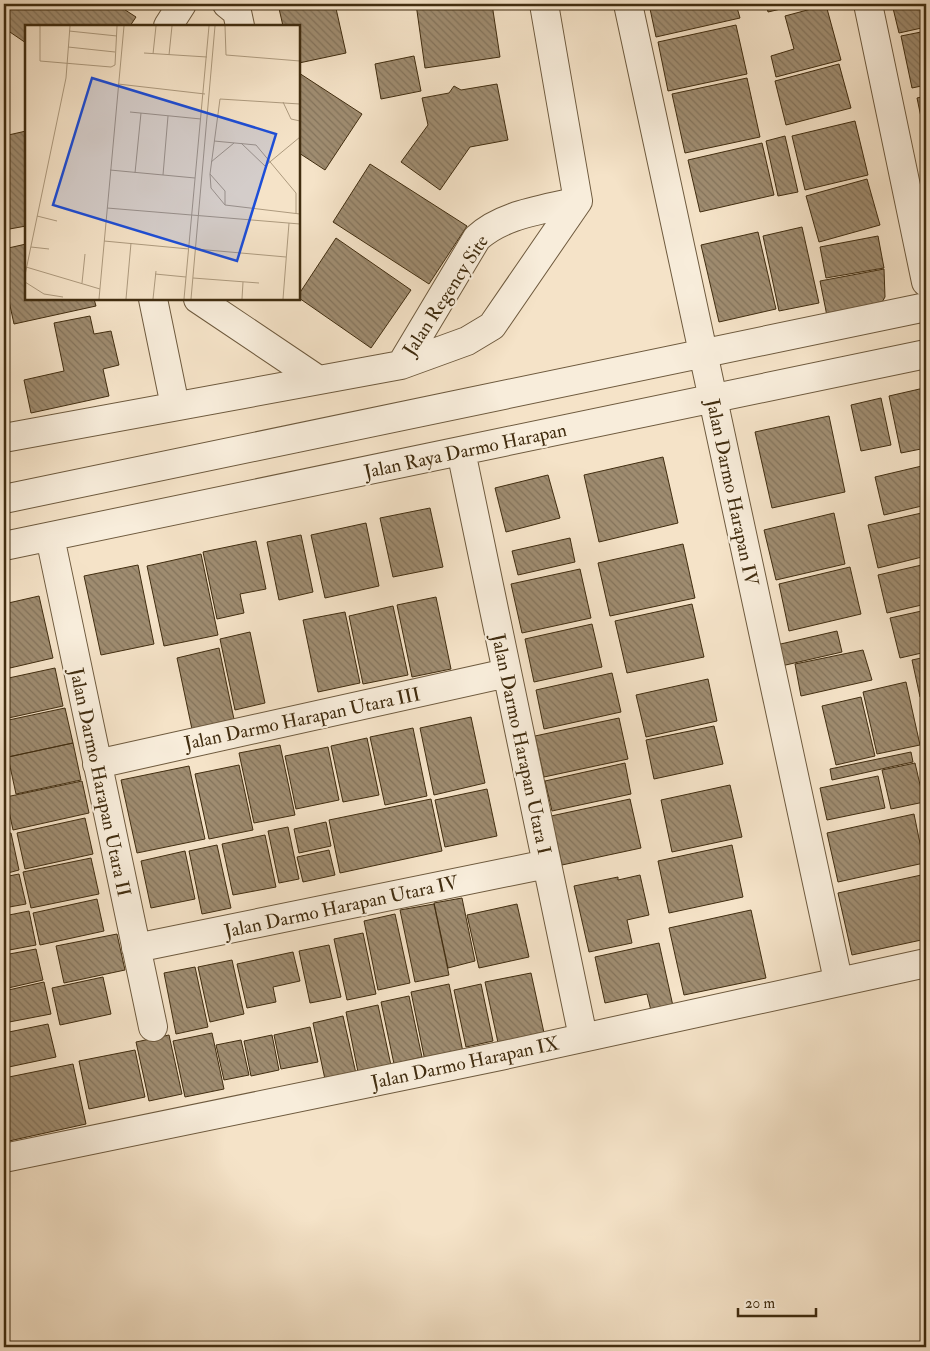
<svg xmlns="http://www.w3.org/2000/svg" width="930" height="1351" font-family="'IM FELL Double Pica',serif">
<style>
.building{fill:url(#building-back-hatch);stroke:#412d10}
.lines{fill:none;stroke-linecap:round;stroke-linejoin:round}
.minor-casing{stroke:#6e5a3e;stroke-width:30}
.minor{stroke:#f8eddb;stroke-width:28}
.labels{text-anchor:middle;stroke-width:4.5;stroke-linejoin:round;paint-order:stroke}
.street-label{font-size:19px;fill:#412d10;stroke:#f8eddb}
.inset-road{fill:none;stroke:#ad9a7e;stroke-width:1}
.view{fill:#1d4ed8;fill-opacity:0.15;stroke:#1d4ed8;stroke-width:2.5}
.inset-edge{fill:none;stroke:#412d10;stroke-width:2.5}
</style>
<defs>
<pattern id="building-back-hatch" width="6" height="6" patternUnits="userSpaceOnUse" patternTransform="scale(1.25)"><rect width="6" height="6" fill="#9f8c70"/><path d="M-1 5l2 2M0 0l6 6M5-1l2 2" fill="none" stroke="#83735b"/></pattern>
</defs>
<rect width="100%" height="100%" fill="#f5e3c8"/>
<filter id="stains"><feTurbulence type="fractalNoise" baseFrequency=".004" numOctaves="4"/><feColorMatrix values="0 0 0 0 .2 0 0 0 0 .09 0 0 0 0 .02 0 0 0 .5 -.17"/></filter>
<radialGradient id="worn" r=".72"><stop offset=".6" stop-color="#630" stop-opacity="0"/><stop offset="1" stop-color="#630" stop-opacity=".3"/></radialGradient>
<path class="building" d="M4 4H116L136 17 130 26H26V43L4 28Z
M278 4H335L346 53 299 63V26H283Z
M416 4H492L500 57 425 68Z
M649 4H736L740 18 656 37Z
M766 4H802L768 12Z
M892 4H926V27L899 33Z
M826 5 841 60 776 77 771 56 794 49 785 16Z
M736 25 747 74 668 91 658 42Z
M926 31V85L912 88 901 36Z
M414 56 421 91 381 99 375 64Z
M839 64 851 108 786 125 775 81Z
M299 73 362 114 325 170 299 153Z
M747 78 760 137 685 153 672 94Z
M497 84 508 140 470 147 440 190 401 162 428 125 422 98 449 93 454 86 461 90Z
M926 96V141L917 98Z
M855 121 868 175 805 190 792 136Z
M26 131V226L4 230V136Z
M785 136 798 192 778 196 766 141Z
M762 143 774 195 700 212 688 160Z
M370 164 467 226 429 284 333 222Z
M867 179 880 225 819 242 806 196Z
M802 227 819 303 779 311 763 236Z
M758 232 776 309 719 322 701 245Z
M878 236 884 268 826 278 820 247Z
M336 238 411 290 371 348 299 298V294Z
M26 244V299H94L96 306 14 324 4 278V249Z
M884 269 885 297 881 304 827 316 820 281Z
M90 316 94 334 111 331 119 365 103 369 109 396 31 413 24 380 64 371 54 323Z
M924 388 926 399V448L901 453 889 396Z
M881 398 891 445 861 451 851 405Z
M829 416 845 492 772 508 755 432Z
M663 457 678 523 599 542 584 475Z
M926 465V505L884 515 875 477Z
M548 475 560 518 506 532 495 488Z
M430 508 443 567 393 577 380 518Z
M926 512V556L878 568 868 525Z
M834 513 845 564 776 580 764 530Z
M366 523 379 586 325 598 311 535Z
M301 535 313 592 279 600 267 542Z
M570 538 575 562 518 575 512 551Z
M256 541 266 589 240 594 244 613 217 619 203 552Z
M683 544 695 598 610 616 598 563Z
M201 554 218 635 164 646 147 566Z
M926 564V604L887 613 878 575Z
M138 565 154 644 101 655 84 576Z
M850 567 861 614 789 631 779 584Z
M580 569 591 618 522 633 511 584Z
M39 596 53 658 10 668 4 640V604Z
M436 597 451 669 412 677 397 605Z
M692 604 704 657 627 673 615 621Z
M393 606 408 675 363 684 349 616Z
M926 610V652L900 658 890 618Z
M345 612 360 683 318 692 303 620Z
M592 624 602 667 534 682 525 639Z
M837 631 842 652 777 667 772 646Z
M250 632 265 703 235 710 220 639Z
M219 648 235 724 193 734 177 658Z
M863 650 872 680 801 696 795 664Z
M926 657V695L920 697 912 660Z
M55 668 63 706 4 719V679Z
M612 673 621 712 544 729 536 690Z
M708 679 717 721 646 737 636 695Z
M906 682 920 745 877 754 863 692Z
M861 697 875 756 836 765 822 706Z
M926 699V721L921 700Z
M65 708 73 743 8 757 4 721Z
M471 717 485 783 434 795 420 728Z
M619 718 628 759 544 777 535 736Z
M714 726 723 764 654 779 646 740Z
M413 728 427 796 385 805 370 737Z
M367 738 379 795 343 802 331 746Z
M73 743 81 780 16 794 8 757Z
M280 745 295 815 254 823 239 753Z
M328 747 339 800 296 809 285 756Z
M911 752 913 762 832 780 830 769Z
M625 763 631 794 552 811 545 781Z
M915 763 924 802 891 809 882 770Z
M239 765 253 830 209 839 195 774Z
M189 766 205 839 137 853 121 780Z
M878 776 885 808 827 820 820 788Z
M82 781 89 813 13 830 6 797Z
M730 785 742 837 672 852 661 800Z
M487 789 497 836 445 847 435 800Z
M431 799 442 851 340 873 329 820Z
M630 799 641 848 562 865 551 816Z
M914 814 924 863 838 882 827 833Z
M85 818 93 854 25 869 17 833Z
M326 822 331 846 299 853 294 829Z
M288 827 299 879 279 883 268 831Z
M11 833 19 870 4 874V834Z
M265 835 276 887 233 895 222 844Z
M217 845 231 908 202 914 189 851Z
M732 845 743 897 669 913 658 861Z
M329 850 335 875 303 882 297 857Z
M185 851 195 899 151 908 141 861Z
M91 858 99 894 31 908 23 872Z
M19 874 26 904 4 908V877Z
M926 874V939L852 955 838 893Z
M640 875 649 915 627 920 632 943 589 952 574 886 618 877V880Z
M462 898 475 961 448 968 434 903Z
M97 899 104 931 40 945 33 913Z
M434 904 449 975 415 982 400 910Z
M517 904 529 957 479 968 467 915Z
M751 910 766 978 684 995 669 928Z
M29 911 36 945 4 951V916Z
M395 914 410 983 378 990 364 921Z
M363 933 376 994 347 1000 334 939Z
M117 934 125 970 64 983 56 946Z
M659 943 675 1015 653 1019 647 994 605 1003 595 957Z
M329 945 341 997 310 1003 299 951Z
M36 949 43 980 4 989V955Z
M293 952 300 981 273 987 276 1002 247 1008 237 964Z
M232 960 244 1014 210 1022 198 967Z
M195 967 208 1027 176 1034 164 973Z
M531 973 546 1042 500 1052 485 982Z
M103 977 111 1014 60 1025 52 988Z
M44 982 51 1014 4 1023V991Z
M449 984 463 1052 425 1061 411 992Z
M481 984 493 1041 466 1047 454 990Z
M409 996 422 1057 394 1064 381 1002Z
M378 1005 392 1070 359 1077 346 1012Z
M343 1016 357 1078 326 1084 313 1023Z
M48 1024 56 1057 4 1068V1033Z
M310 1027 318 1062 281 1069 274 1035Z
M212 1033 224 1089 185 1097 173 1041Z
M169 1035 182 1094 149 1101 136 1042Z
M272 1035 279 1070 251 1076 244 1041Z
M241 1040 249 1075 224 1080 216 1045Z
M135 1050 145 1097 89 1109 79 1061Z
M73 1064 86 1124 9 1141 4 1117V1078Z"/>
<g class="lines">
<defs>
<path id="minor" d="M227 4 237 12 240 26
M628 4 838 980
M868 4 926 282
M168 26 182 4
M153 299 175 406
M198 299 317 379
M401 365 477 238C503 214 543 210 578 201
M4 438 401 365 467 341 492 326 578 201 544 4
M461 451 583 1037
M4 499 926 307
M50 537 153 1027
M4 546 926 354
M97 764 507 673
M136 948 547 864
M4 1158 500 1056 926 963"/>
</defs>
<use href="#minor" class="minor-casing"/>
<use href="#minor" class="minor"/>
</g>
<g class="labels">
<g class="street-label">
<text transform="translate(445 295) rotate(-57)" y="7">Jalan Regency Site</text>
<text transform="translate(465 450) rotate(-12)" y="7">Jalan Raya Darmo Harapan</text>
<text transform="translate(733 492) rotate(78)" y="7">Jalan Darmo Harapan IV</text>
<text transform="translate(302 718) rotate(-12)" y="7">Jalan Darmo Harapan Utara III</text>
<text transform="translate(522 744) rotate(78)" y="7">Jalan Darmo Harapan Utara I</text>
<text transform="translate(101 782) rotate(78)" y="7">Jalan Darmo Harapan Utara II</text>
<text transform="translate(341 906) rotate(-12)" y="7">Jalan Darmo Harapan Utara IV</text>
<text transform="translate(465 1062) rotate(-12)" y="7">Jalan Darmo Harapan IX</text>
</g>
</g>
<g transform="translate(25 25)">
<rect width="275" height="275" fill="#f5e3c8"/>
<path class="inset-road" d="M15 1V36L86 42 90 40 92 1M200 1 201 30 275 36M44 6 92 11M43 22 90 27M119 28 182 32M128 29 131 1M144 30 147 1M93 59 180 69M258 77 266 94 275 96M275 79 195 74 185 149 186 163 200 180 275 189M105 87 176 94M189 116 231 120 271 168V189M216 118 240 141 275 112M186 137 209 118M85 145 170 153M110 148 116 88M185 149 200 166V180M138 150 143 91M82 183 275 199M12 191 32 196M79 216 164 224M6 222 24 224M171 224 261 232M1 242 75 264M130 249 161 252M0 250 41 53 45 1M168 253 234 258M0 257 19 269 38 272M57 258 60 229M74 274 99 1M101 274 106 218M128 274 131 246M159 274 184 1M166 274 190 1M217 274 218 257M258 274 264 198"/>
<path class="view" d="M67 53 251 109 212 236 28 180Z"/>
<rect width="275" height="275" class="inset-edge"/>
</g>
<rect width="930" height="1351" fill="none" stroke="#f5e3c8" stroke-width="20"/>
<rect x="5" y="5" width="920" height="1341" fill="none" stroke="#412d10" stroke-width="2.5"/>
<rect x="10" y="10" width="910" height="1331" fill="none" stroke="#412d10"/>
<path d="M738 1308v8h78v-8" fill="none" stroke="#412d10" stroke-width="2.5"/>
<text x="745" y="1308" font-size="15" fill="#412d10" stroke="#f8eddb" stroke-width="4" paint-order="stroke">20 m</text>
<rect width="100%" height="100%" filter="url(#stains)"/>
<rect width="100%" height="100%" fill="url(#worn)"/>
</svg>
